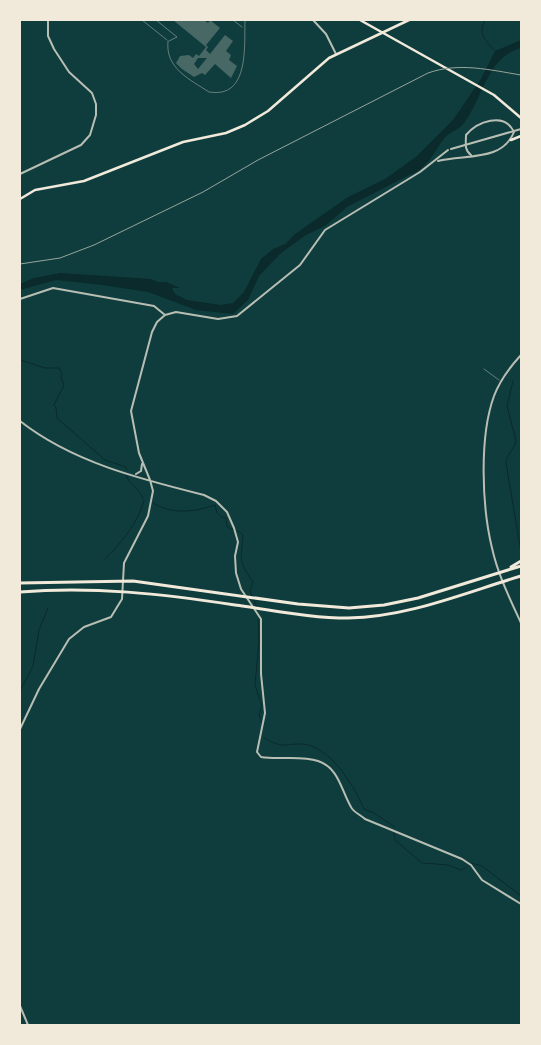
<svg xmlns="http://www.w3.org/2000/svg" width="541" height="1045" font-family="Cabin,sans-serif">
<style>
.water{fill:#0a2a2b}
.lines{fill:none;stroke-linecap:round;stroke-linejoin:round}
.stream{stroke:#0a2a2b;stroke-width:1}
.building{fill:#486865;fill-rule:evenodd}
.service{stroke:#b8beb3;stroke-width:0.5}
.minor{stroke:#b8beb3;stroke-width:2}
.tertiary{stroke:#b8beb3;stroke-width:2}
.secondary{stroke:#f1e9da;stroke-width:2.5}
.primary{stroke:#f1e9da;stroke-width:2.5}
.motorway{stroke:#f1e9da;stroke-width:3}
.rail{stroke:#97a49c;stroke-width:1}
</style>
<rect width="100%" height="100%" fill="#0f3d3e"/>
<path class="water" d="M521 40V48C487 57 483 98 464 123 458 131 448 132 443 140 433 154 426 170 409 175L347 207 325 226 306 235 281 253 259 276 248 300 233 314 196 310 148 292 102 285 56 280 20 290V284L34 278 60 273 151 279 158 282H166L180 288H172L175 294 187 300 221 305 233 303 244 292 261 259 273 249 285 244 295 234 348 197 385 179 417 156 453 120 481 79 495 51Z"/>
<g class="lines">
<path class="stream" d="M485 20C477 34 486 41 495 51
M20 360 45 368H59L62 374 61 378 64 385 54 405 56 408 57 418 105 460 126 467 127 470
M513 381 507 406 516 441C514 450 507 453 506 463L521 552
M126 475C128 483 139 488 144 500
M153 503C172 515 194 512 215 505L217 513 221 517 226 518 227 527 233 530
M237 530 243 535C241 561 238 560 253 582L250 591 257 607
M105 559C122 542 137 524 144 501
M258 619 259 641 255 685 262 706 259 715 262 723
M20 691 33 666 39 630 48 608
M264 738C285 749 280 744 301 744 330 745 354 786 364 809L374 813 395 827
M394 833 395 840 422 863 448 865 461 870 467 867
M471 863 482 866 521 896"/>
</g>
<path class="building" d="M173 20H204L208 23 210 20 220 28 206 45 208 47 206 50 210 54 225 35 233 41 226 51 231 55 229 60 237 66 231 78 215 64 205 75 202 73 194 77 182 69 176 63 180 56 189 55 193 58 196 54 199 56 206 47ZM198 58H207L198 69 194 64Z"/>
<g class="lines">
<path class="service" d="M142 20 167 40
M156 20 177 37 169 41
M233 20 242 27
M168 41C165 68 189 79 209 92 250 99 244 45 245 20
M484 369 499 380"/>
<path class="minor" d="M313 20 326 34 336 54
M451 149 521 129
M471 155C464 150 466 143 466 135 477 122 504 111 514 132
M438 161C465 154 502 162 514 132
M20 299 53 288 154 306 165 315
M521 355C509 368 500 380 494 396 479 437 482 507 492 548 498 575 510 599 521 623
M20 421C72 462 140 479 204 495L216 501 227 512 234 528 238 542 235 556 236 573 241 589 261 619V674L265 713 257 752 261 757C279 760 301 755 318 761 339 768 341 790 351 807 353 812 361 815 365 819L462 859 471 865 482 880 521 904
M136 474 141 471 142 464
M20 729 39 689 69 639 84 627 111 617 122 599 124 563 148 516 153 491 150 480 139 453 131 411 152 332 157 322 165 315 176 312 218 319 237 316 300 265 325 230 420 172 448 150
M20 1006 28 1025"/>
<path class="tertiary" d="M89 20H102
M20 174 81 145 90 135 96 115V104L92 93 69 72 54 49 48 36V20"/>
<path class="secondary" d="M20 199 35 190 84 181 183 142 226 133 245 125 268 111 329 58 409 20"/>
<path class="primary" d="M360 20 494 95 521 118
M511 140 521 136"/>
<path class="motorway" d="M511 567 521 561
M20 583 133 581 298 604 349 608 384 605 418 598 521 566
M20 592C93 586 163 594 235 605 273 610 310 618 348 618 408 617 464 593 521 576"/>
<path class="rail" d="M20 264 60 258 94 245 203 192 258 160 428 73C459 62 490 70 521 75"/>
</g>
<rect width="541" height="1045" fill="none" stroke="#f1e9da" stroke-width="42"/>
</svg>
